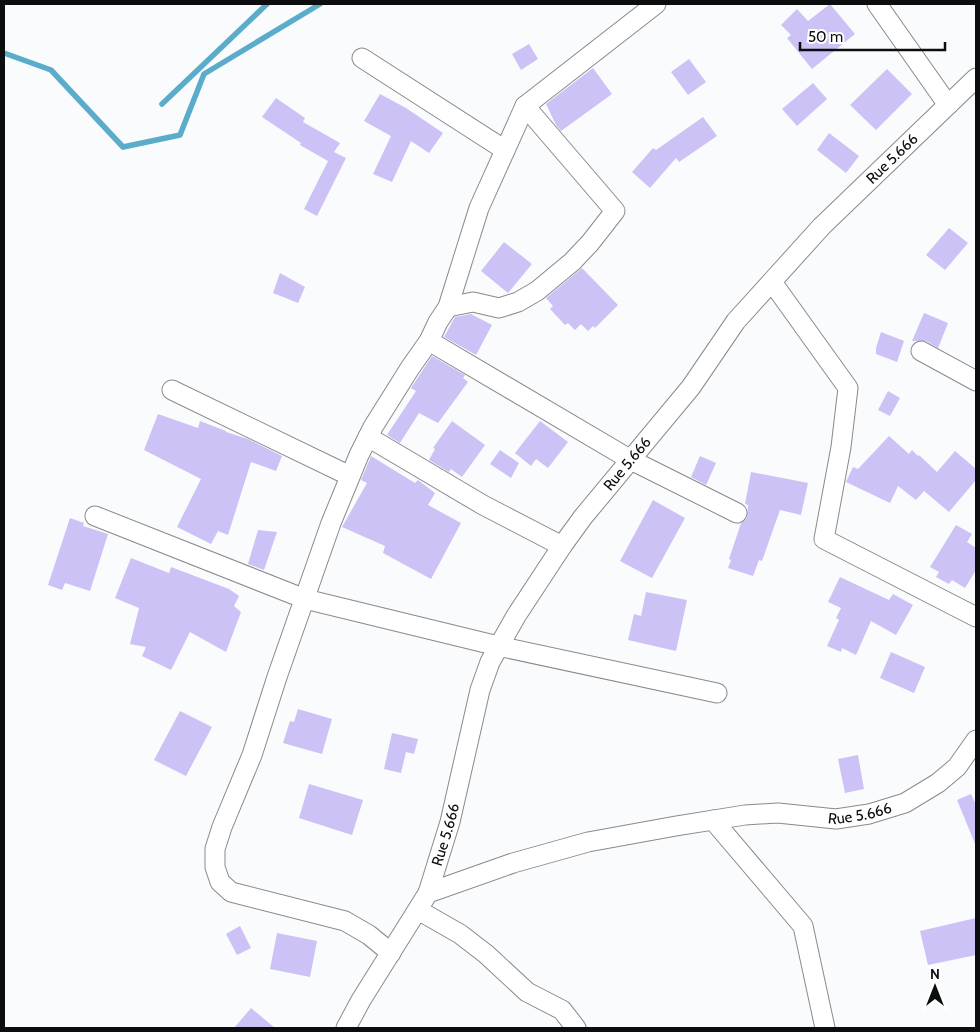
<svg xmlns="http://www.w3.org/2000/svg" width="980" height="1032" font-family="Cabin,sans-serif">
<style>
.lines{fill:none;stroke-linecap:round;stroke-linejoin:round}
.stream{stroke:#5babcb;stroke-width:5.5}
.building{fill:#ccc2f6}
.minor-casing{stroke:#888a8c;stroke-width:21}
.minor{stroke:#fff;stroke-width:19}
.labels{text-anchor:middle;stroke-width:4;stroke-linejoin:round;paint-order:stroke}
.street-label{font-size:15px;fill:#0c0d0e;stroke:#fff}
</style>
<rect width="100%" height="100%" fill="#f9fbfd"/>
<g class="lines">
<path class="stream" d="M4 53 51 70 123 147 180 135 204 74 320 4
M162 104 267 4"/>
</g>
<path class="building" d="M830 4 855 34 812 69 787 38 791 35 781 25 797 9 808 21Z
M529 44 538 59 521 70 512 54Z
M689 59 706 82 688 95 671 72Z
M593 68 612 94 561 131 556 125 546 104Z
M887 69 912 94 876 130 850 105Z
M813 83 827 99 797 126 782 109Z
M380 94 406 108 443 133 429 153 411 141 392 182 373 174 391 136 364 121Z
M276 98 305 118 303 122 340 143 334 152 346 158 317 216 304 209 328 161 300 145 301 143 262 117Z
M703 117 717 136 679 162 676 158 650 188 632 172 653 148 656 150Z
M829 133 859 156 846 173 817 150Z
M949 228 968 243 945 270 926 255Z
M504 242 532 264 508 293 481 271Z
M582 268 618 305 595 328 593 326 588 331 581 324 575 330 568 323 565 325 550 309 553 306 546 298Z
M280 273 305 287 298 303 273 293Z
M924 313 948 323 938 348 926 341H912Z
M471 314 492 325 476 355 444 337 455 317Z
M881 332 904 341 897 362 876 354V348Z
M432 356 465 375 463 378 468 382 438 423 419 413 400 443 387 435 416 391 411 388Z
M888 391 900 398 890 416 878 410Z
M158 414 198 428 200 421 226 431V432L248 439 282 456 276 471 251 462 228 535 218 531 211 544 177 527 201 479 144 450Z
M452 421 485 445 462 477 451 469 449 472 429 460 435 449 433 448Z
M540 421 568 442 548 468 536 459 531 466 515 453Z
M889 436 909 454 912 450 918 456 919 455 937 472 955 451 976 469V480L949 512 924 491 916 500 898 486 890 503 846 482 853 467 858 469Z
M500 450 519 463 511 478 490 464Z
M371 456 415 483 418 480 435 493 428 505 461 523 431 579 383 553 385 546 342 527 367 483 361 480Z
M700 456 716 463 706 485 691 477Z
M751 472 808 483 801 515 780 510 762 561 759 560 753 576 728 568 731 560 729 559 741 523 747 518 748 505 745 504Z
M653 500 685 518 652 578 620 561Z
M70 518 84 523 83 526 108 534 90 591 65 583 62 590 48 585Z
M956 525 972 534 967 542 976 548V570L965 588 952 580 949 584 936 577 939 572 930 567Z
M258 530 277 532 264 570 248 564Z
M131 558 169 573 171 567 229 589 239 596 234 606 241 612 226 652 190 632 171 670 142 656 146 647 130 644 139 608 115 598Z
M840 577 889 600 893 594 913 605 896 635 871 621 856 655 842 648 841 652 827 646 839 620 836 618 841 608 828 602Z
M646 592 687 600 676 651 628 640 634 614 641 616Z
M891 652 925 667 914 693 880 678Z
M298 709 332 719 322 754 283 743 290 721 294 722Z
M180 711 212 727 186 776 154 760Z
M392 733 418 739 414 754 406 752 401 773 384 769Z
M858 755 864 789 845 793 838 759Z
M309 784 363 800 352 835 299 818Z
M971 794 976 805V846L957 800Z
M976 918V955L928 965 920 931Z
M240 926 251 948 237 955 226 934Z
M277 933 317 941 310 977 270 969Z
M251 1008 275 1028H234Z"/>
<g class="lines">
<defs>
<g id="minor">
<path d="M877 4 948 105"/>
<path d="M362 58 505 150"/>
<path d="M772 282 848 388 841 447 824 539 976 617"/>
<path d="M448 307 473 302 499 308 518 302 537 291 572 262 590 243 615 211 525 106"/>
<path d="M429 341 631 460 737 513"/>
<path d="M921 351 976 381"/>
<path d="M172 390 350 476"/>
<path d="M368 437 483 505 562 546"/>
<path d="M95 516 305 599 498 646 717 693"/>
<path d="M713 820 803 926 825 1028"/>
<path id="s1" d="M428 893 450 822 480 690 490 662 516 616 562 546 583 517 691 387 736 321 822 226 976 78"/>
<path d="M418 910 460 934 486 954 527 992 562 1010 576 1028"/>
<path d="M391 953 369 935 345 921 231 892 220 882 215 867V849L222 827 252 755 277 677 331 523 359 455 373 427 410 368 429 341 438 322 448 307 479 208 525 106 656 4"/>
<path id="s2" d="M346 1028 361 1000 428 893 513 863 588 842 676 826 745 815 778 813 836 819 869 814 905 803 938 783 957 767 976 740"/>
</g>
</defs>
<use href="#minor" class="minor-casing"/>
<use href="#minor" class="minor"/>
</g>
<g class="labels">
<g class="street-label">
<text dy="5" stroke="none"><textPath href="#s1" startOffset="886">Rue 5.666</textPath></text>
<text dy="5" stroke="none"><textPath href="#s1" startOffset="481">Rue 5.666</textPath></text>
<text dy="5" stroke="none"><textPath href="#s2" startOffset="601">Rue 5.666</textPath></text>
<text dy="5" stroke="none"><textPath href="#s1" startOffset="61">Rue 5.666</textPath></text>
</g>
</g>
<rect width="980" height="1032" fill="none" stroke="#0c0d0e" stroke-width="10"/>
<g transform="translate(935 987)" stroke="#ffffff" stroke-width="4" paint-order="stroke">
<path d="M0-4L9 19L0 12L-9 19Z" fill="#0c0d0e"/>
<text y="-8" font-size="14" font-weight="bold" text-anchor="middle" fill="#0c0d0e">N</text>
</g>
<path d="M800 42v8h145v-8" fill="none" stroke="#0c0d0e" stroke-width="2.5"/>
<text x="808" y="42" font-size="15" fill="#0c0d0e" stroke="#ffffff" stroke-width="4" paint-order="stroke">50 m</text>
</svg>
